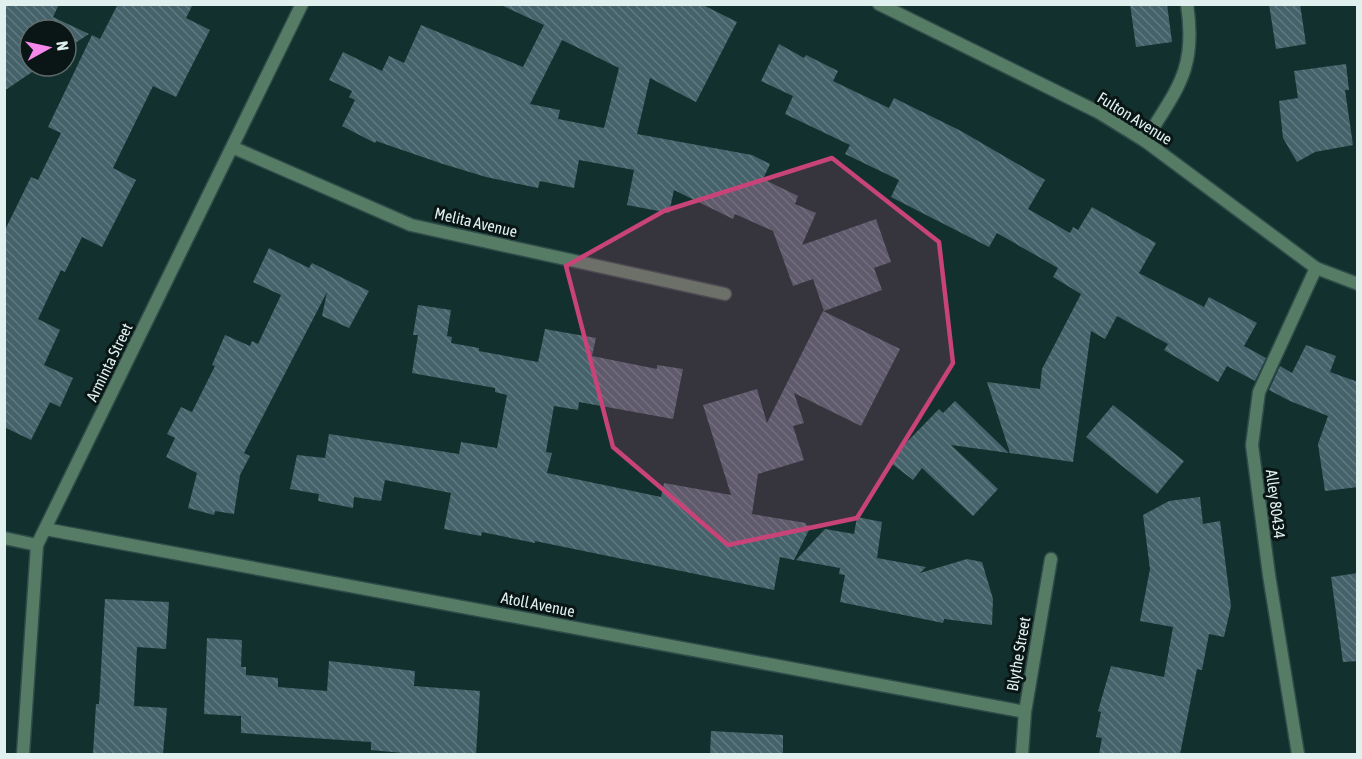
<svg xmlns="http://www.w3.org/2000/svg" width="1362" height="759" font-family="'Asap Condensed',sans-serif">
<style>
.building{fill:url(#building-back-hatch);fill-rule:evenodd}
.lines{fill:none;stroke-linecap:round;stroke-linejoin:round}
.service-casing{stroke:#2f4c49;stroke-width:15}
.minor-casing{stroke:#2f4c49;stroke-width:15}
.service{stroke:#577c66;stroke-width:12}
.minor{stroke:#577c66;stroke-width:12}
.marked{fill:#c84378;fill-opacity:0.2;stroke:#c84378;stroke-width:4.5;stroke-linejoin:round}
.labels{text-anchor:middle;stroke-width:6;stroke-linejoin:round;paint-order:stroke}
.street-label{font-size:16px;fill:#dff0ee;stroke:#091615}
</style>
<defs>
<pattern id="building-back-hatch" width="6" height="6" patternUnits="userSpaceOnUse" patternTransform="scale(1.5)"><rect width="6" height="6" fill="#45626a"/><path d="M-1 5l2 2M0 0l6 6M5-1l2 2" fill="none" stroke="#5f7980"/></pattern>
</defs>
<rect width="100%" height="100%" fill="#12312e"/>
<path class="building" d="M4 4H59L53 17 89 34 66 49V30H30V66H41L4 91Z
M118 4H193L186 18 210 30 176 97 153 86 113 168 136 180 102 247 82 237 65 272 61 270 38 319 60 330 44 365 73 378 60 407 50 402 31 440 4 427 5 230 31 177 38 180 61 133 48 127 92 35 100 39Z
M499 4H701L737 22 696 102 650 78 637 134 752 155 770 164 763 179 798 196 795 204 816 213 802 245 876 219 891 262 874 268 882 290 824 311 813 279 793 286 773 231 735 214 733 219 674 190 669 213 627 205 634 170 579 160 574 188 540 181 538 188 486 177 443 164 376 141 375 143 342 126 355 100 349 97 352 91 329 80 343 52 382 71 389 56 404 63 421 25 523 67 544 25ZM562 40 619 68 604 128 558 119 560 110 530 104Z
M1130 4H1167L1172 42 1136 47Z
M1269 4H1300L1306 44 1276 49Z
M779 44 804 58 806 55 838 71 833 81 889 108 894 98 961 131 1045 180 1028 209 1070 233 1073 227 1078 230 1092 207 1156 243 1139 273 1204 307 1209 297 1257 323 1244 346 1266 358 1255 381 1227 366 1218 382 1164 350 1168 344 1117 316 1105 339 1091 331 1073 462 1010 453 987 382 1040 389 1042 369 1081 294 1053 277 1058 268 997 233 989 247 891 197 899 180 845 154 850 145 785 114 793 96 761 81Z
M1346 64 1349 90H1345L1353 145 1315 152 1297 162 1283 138 1279 101 1298 98 1294 71Z
M269 248 309 268 312 263 369 291 349 328 322 316 327 292 244 453 250 456 240 475 234 514 215 511 214 515 188 508 197 473 166 457 175 438 167 434 181 407 192 412 215 366 212 365 225 335 250 346 252 341 258 344 281 295 253 282Z
M418 305 451 310 447 336 452 337 451 343 479 348V351L538 362 545 329 596 338 592 356 657 369V365L683 369 673 419 579 402 578 410 554 406 546 452 552 453 547 473 661 497 664 483 731 495 703 405 757 389 767 423 823 311 900 349 861 426 794 393 804 423 793 426 804 460 758 474 752 514 806 523V525L811 526 794 560 780 557 774 590 535 541V543L482 532 481 536 444 529 451 493 385 480 381 501 354 497 353 508 318 501 319 494 290 489 297 455 325 458 329 434 459 454 461 442 497 448 507 395 495 392V388L412 373 418 335H413Z
M1306 345 1336 356 1330 372 1358 382V487L1325 491 1318 444 1328 416 1290 401 1269 390 1280 366 1292 373Z
M955 401 1009 453 951 445 998 489 973 516 922 468 913 480 891 463 904 445 939 409 943 413Z
M1113 405 1184 461 1157 494 1086 437Z
M1200 497 1203 524 1220 521 1231 606 1224 637 1209 634 1202 670 1197 669 1180 754H1099L1102 738 1096 737 1101 712 1098 711 1111 666 1164 677 1173 627 1140 621 1150 569 1143 515 1169 501Z
M857 517 882 522 877 558 926 567 920 573 967 559 982 562 993 599 992 625 944 619 943 623 840 602 845 575 839 574 840 568 796 560 825 529 854 534Z
M1358 573V661L1343 662 1331 577Z
M105 599 169 602 166 649 137 647 134 706 167 708 163 754H93L96 704H99Z
M207 638 242 640 241 667H246V675L278 678V687L327 691 329 661 415 671 414 686 480 691 476 754 403 753 371 750V742L241 733V716L204 714Z
M711 731 783 735V754H710Z"/>
<g class="lines">
<defs>
<path id="service" d="M1145 141C1177 88 1197 70 1187 4
M1298 754 1269 575 1252 445 1259 392 1316 268"/>
<path id="minor" d="M879 4 1098 112 1145 141 1316 268 1358 284
M232 147 411 225 725 294
M45 529 1025 712
M4 538 37 545
M23 754 37 545 302 4
M1022 754 1025 712 1051 559"/>
</defs>
<use href="#service" class="service-casing"/>
<use href="#minor" class="minor-casing"/>
<use href="#service" class="service"/>
<use href="#minor" class="minor"/>
</g>
<path class="marked" d="M832 158 939 242 953 363 857 518 728 545 613 447 566 266 664 211Z"/>
<g class="labels">
<g class="street-label">
<text transform="translate(1135 118) rotate(32)" y="6">Fulton Avenue</text>
<text transform="translate(476 222) rotate(13)" y="6">Melita Avenue</text>
<text transform="translate(109 362) rotate(-64)" y="6">Arminta Street</text>
<text transform="translate(1276 504) rotate(83)" y="6">Alley 80434</text>
<text transform="translate(538 604) rotate(11)" y="6">Atoll Avenue</text>
<text transform="translate(1018 654) rotate(-80)" y="6">Blythe Street</text>
</g>
</g>
<rect width="1362" height="759" fill="none" stroke="#dff0ee" stroke-width="12"/>
<g transform="translate(48 48) rotate(82)"><circle r="28" fill="#091615" stroke="#5f6d6c" stroke-width="1.5"/>
<path d="M0-4.5L10 22L0 15L-10 22Z" fill="#f788eb"/>
<text y="-9" font-size="16" font-weight="bold" text-anchor="middle" fill="#dff0ee">N</text>
</g>
</svg>
